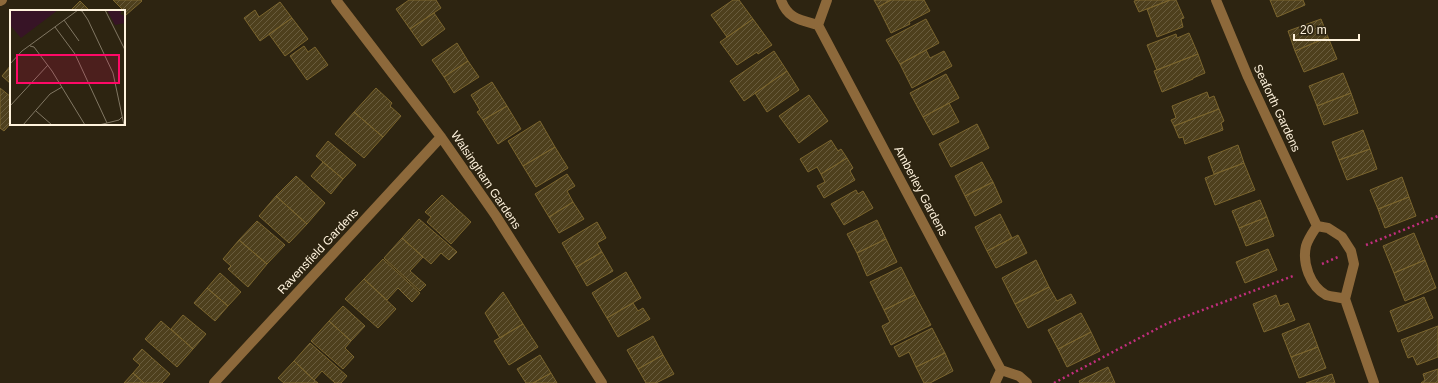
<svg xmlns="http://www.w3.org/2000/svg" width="1438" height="383" font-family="Arial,sans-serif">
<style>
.building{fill:url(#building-hatch);stroke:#7b652e}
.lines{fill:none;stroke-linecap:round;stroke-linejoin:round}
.path{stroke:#c22e7e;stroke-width:2.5;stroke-dasharray:2 3;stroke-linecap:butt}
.minor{stroke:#8d693b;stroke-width:10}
.labels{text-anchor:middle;stroke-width:3;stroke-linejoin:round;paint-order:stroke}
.street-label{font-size:12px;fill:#fff3dd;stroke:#2d2411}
.inset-road{fill:none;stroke:#817763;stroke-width:1}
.view{fill:#ff0967;fill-opacity:0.15;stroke:#ff0967;stroke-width:2}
.inset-edge{fill:none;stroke:#fff3dd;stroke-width:2}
</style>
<defs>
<pattern id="building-hatch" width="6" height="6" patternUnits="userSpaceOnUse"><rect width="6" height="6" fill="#4e401d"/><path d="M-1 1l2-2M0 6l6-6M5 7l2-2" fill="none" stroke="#695c3d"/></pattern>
</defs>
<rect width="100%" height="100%" fill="#2d2411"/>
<path class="building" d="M113 0H141L142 1 126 15 124 11Z
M409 0H436L441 8 410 29 396 9Z
M733 0H739L753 19 727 37 711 15Z
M874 0H891L878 7Z
M891 0H924L930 11 909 22 910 24 891 33 878 7Z
M1138 0H1170L1139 12 1134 1Z
M1170 0H1176L1184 18 1181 19 1183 27 1157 37 1147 9Z
M1270 0H1303L1305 5 1277 17Z
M80 1 90 11H70Z
M280 2 292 18 260 41 244 18 255 10 259 17Z
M434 13 445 29 422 46 410 29Z
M292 18 308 39 285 56 269 34Z
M753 19 772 45 758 54 757 52 737 65 720 42Z
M926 19 939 43 900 64 886 40Z
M1321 19 1328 37 1295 51 1288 31Z
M1189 33 1198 54 1157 70 1147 45 1176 34 1177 38Z
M1328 37 1337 59 1304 72 1295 51Z
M457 43 468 61 444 77 432 60Z
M304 46 308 52 315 47 328 65 307 80 290 56Z
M926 50 930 58 944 51 952 66 912 88 900 64Z
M774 51 787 71 744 101 730 81Z
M1198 54 1205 73 1193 78V79L1162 92 1154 71Z
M468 61 479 77 454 93 444 77Z
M11 65V84L2 76Z
M787 71 799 90 767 112 755 93Z
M1343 73 1351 93 1317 106 1309 86Z
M946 74 959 98 923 117 910 93Z
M492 82 507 106 483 120 477 112 480 110 471 95Z
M0 88 11 97V123L4 131 0 128Z
M376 88 392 103 390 106 401 116 383 137 354 112Z
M1207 92 1209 98 1214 96 1219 109 1174 126 1171 120 1176 118 1172 106Z
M1351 93 1358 113 1324 125 1317 106Z
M809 95 828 121 799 143 779 116Z
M949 103 959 122 933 135 923 117Z
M507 106 521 129 498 144 483 120Z
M1219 109 1224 121 1221 123 1223 130 1185 144 1183 137 1179 138 1174 126Z
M354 112 383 137 364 158 335 134Z
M540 121 555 147 523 166 508 141Z
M977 124 989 148 951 167 939 144Z
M1363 130 1370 149 1339 160 1332 142Z
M831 140 838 151 841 149 847 158 821 174 817 167 808 172 800 159Z
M328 141 356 165 343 179 316 156Z
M1238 145 1244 163 1214 174 1208 157Z
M555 147 568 168 536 187 523 166Z
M1370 149 1377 169 1347 180 1339 160Z
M847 158 853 168 850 171 855 180 824 198 817 186 825 182 821 174Z
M323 162 343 179 331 194 311 176Z
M982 162 993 182 965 196 955 176Z
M1244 163 1255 190 1215 205 1205 178Z
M567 174 575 186 567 191 573 202 549 217 535 194Z
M296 176 325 203 307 224 276 196Z
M1402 177 1409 197 1378 209 1370 190Z
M993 182 1002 202 975 216 965 196Z
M856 190 858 194 863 191 873 208 844 225 831 204Z
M442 195 471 222 451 244 427 222 431 217 425 212Z
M276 196 307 224 289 243 259 216Z
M1409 197 1416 216 1385 228 1378 209Z
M1260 200 1267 217 1239 228 1232 211Z
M573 202 584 219 559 233 549 217Z
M1000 214 1012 238 987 251 975 227Z
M1267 217 1274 236 1246 246 1239 228Z
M419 219 457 252 449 260 441 253 431 264 402 238Z
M877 220 886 239 857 253 847 234Z
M257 221 285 245 267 264 239 240Z
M597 222 606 238 597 243 602 252 576 267 562 243Z
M1414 233 1425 260 1394 273 1383 246Z
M1018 235 1027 253 996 268 987 251Z
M402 238 423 257 410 271 426 285 420 291 384 258Z
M886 239 897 262 867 276 857 253Z
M239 240 267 264 248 287 228 269 231 266 223 259Z
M1268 249 1277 270 1245 283 1236 262Z
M602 252 613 271 587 286 576 267Z
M383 259 420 293 412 302 398 288 387 300 364 279Z
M1036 260 1049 287 1015 304 1002 278Z
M1425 260 1436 288 1405 301 1394 273Z
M901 267 915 295 884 310 870 282Z
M626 272 641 298 607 318 592 293Z
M220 273 241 292 228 306 207 288Z
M364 279 396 309 378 328 345 299Z
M1049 287 1057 301 1071 294 1076 303 1028 328 1015 304Z
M207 288 228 306 215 321 194 303Z
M503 292 523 324 500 338 485 313Z
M915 295 931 325 891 345 882 326 890 322 884 310Z
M1276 295 1280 306 1288 303 1295 320 1264 332 1253 304Z
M1424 297 1433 318 1398 332 1390 311Z
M633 303 638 311 643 308 650 319 618 337 607 318Z
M343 306 365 326 351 341 329 321Z
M1081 313 1091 332 1058 349 1048 330Z
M183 315 206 334 193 349 171 329Z
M161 321 193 349 177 367 145 339Z
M329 321 351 341 345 348 354 357 343 369 311 341Z
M1309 323 1318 347 1291 357 1282 334Z
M523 324 538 347 509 365 494 341Z
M1438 326V357L1417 365 1413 356 1408 358 1401 340Z
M932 328 945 353 916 367 909 352 899 357 894 347Z
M1091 332 1100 351 1067 367 1058 349Z
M653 336 663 355 638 369 627 350Z
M310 343 347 376 341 383H335L322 371 314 380 294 361Z
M1318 347 1326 368 1299 378 1291 357Z
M142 349 170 374 162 383H144L133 373 140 365 133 359Z
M945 353 953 371 930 383H924L916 367Z
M540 355 551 373 533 383H526L517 369Z
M663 355 674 374 656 383H646L638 369Z
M294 361 314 380 318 383H284L278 378Z
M1108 367 1115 383H1080L1079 381Z
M1438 369V383H1421L1425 380 1423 374Z
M133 373 144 383H124Z
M551 373 557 383H533Z
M1332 374 1335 383H1306Z"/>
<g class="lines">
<path class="path" d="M1366 245 1438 216
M1322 264 1338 257
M1054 383 1168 323 1293 276"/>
<path class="minor" d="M336 0 441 137 496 216 602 383
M781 0C788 19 800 20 818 25
M827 0 818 25 1001 370 1019 376 1027 383
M1216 0 1248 77 1317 226
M0 1 2 0
M1317 226 1328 228 1342 237 1351 251 1354 264 1345 299 1374 383
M1317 226C1313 232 1308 239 1306 246 1302 263 1310 286 1326 295 1332 297 1339 297 1345 299
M214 383 441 137
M995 383 1001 370"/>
</g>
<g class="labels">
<g class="street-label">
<text transform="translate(1277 108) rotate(65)" y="4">Seaforth Gardens</text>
<text transform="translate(486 180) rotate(56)" y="4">Walsingham Gardens</text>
<text transform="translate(921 191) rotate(62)" y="4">Amberley Gardens</text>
<text transform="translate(318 251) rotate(-47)" y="4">Ravensfield Gardens</text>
</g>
</g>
<g transform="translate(10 10)">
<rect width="115" height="115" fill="#2d2411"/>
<path d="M0 0H48L11 28 0 15ZM97 0H112L110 4 115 6V13L105 15Z" fill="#371426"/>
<path class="inset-road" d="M68 0 72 1 78 10 103 63 114 115M95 0 115 40M54 10 69 31M45 17 65 44 97 113M20 36 24 37 42 61 75 115M0 54 12 41 68 0M0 96 38 55M26 101 42 115M13 115 40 84 52 77M89 115 109 110 112 107"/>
<path class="view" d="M7 45H109V73H7Z"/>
<rect width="115" height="115" class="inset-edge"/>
</g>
<path d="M1294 34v6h65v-6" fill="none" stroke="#fff3dd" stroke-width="2"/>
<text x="1300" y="34" font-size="12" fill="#fff3dd" stroke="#2d2411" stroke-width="3" paint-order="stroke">20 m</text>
</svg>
